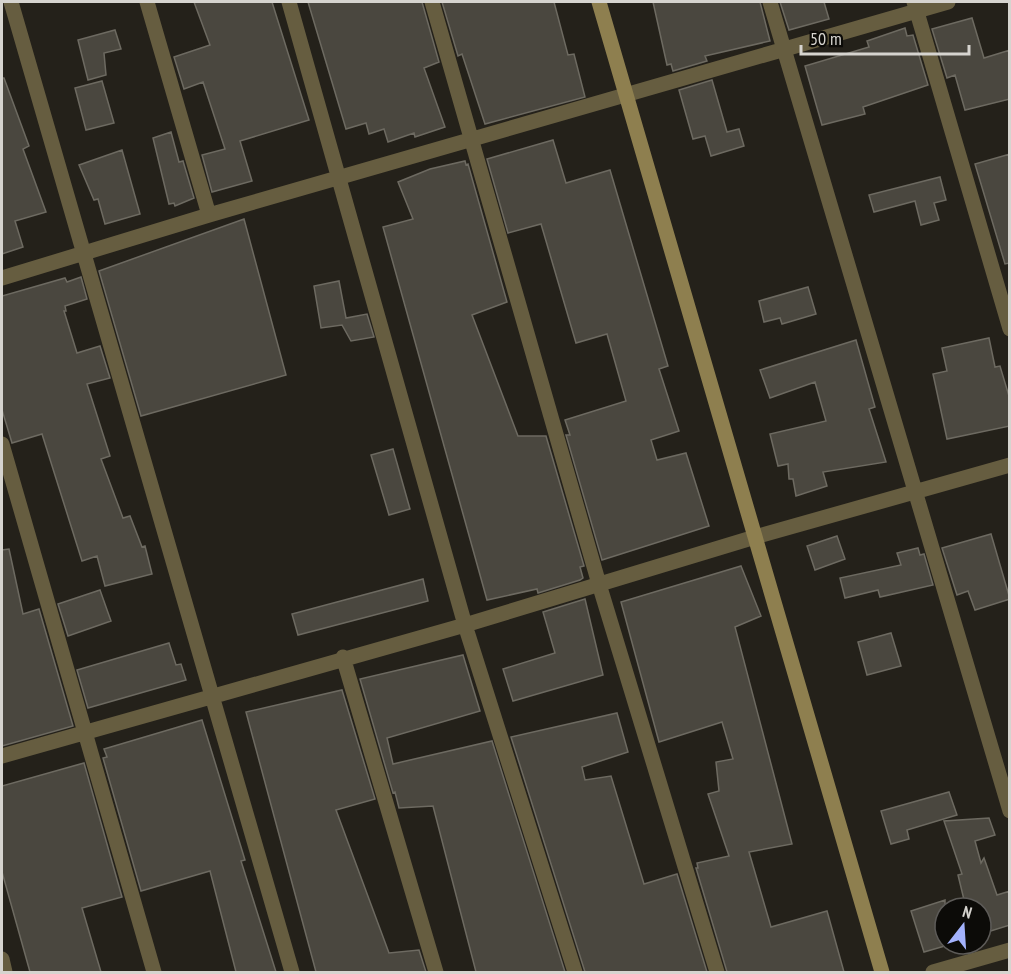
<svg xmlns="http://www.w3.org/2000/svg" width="1011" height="974" font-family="'PT Sans Narrow',sans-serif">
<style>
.building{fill:#4a473f;stroke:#6d6a61;stroke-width:1.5}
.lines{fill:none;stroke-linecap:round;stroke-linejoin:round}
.street{stroke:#665d40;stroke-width:15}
.secondary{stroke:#8e7f4f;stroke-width:15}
</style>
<rect width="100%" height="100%" fill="#24211a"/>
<path class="building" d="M194 2H272L309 120 240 141 252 181 212 192 202 155 225 149 203 82 184 89 174 57 210 45Z
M308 2H422L439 62 424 68 445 127 415 137 414 133 388 142 384 129 369 134 366 123 346 129Z
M442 2H554L568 55 574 54 585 97 485 124 462 54 458 56Z
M653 2H760L770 41 705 56 707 61 673 71 671 64 667 65Z
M780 2H824L829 19 789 30Z
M972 18 984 58 1010 50V99L965 110 955 75 947 78 932 29Z
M905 28 907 36 913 35 928 85 863 107 865 114 822 125 805 66 869 47 867 41Z
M115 30 121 49 104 53 106 75 88 80 78 40Z
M2 78H4L29 146 23 149 46 212 15 221 23 247 2 254Z
M712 80 727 132 739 129 744 146 711 156 705 136 693 139 679 90Z
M102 81 114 123 86 130 75 88Z
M171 132 179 162 183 161 194 198 175 206 174 203 169 204 153 138Z
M553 140 566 183 610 170 668 366 659 369 679 431 651 440 657 460 686 453 709 526 602 560 566 435H570L565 420 626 401 607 334 576 343 541 224 508 233 487 159Z
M122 150 140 214 105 224 98 199 94 200 79 165Z
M1010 154V263L1005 264 975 164Z
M465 161 466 165 468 164 507 302 472 315 518 436H546L584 566 580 567 583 578 580 580 538 593 537 589 487 600 383 227 413 219 398 182 430 169Z
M940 177 946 200 934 203 939 220 921 225 915 201 874 212 869 195Z
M244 219 286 375 141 416 99 271Z
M81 277 87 299 65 306 66 311H64L77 353 100 346 110 378 87 384 110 456 101 459 123 518 130 516 142 547 145 546 152 574 105 586 97 556 82 561 42 434 12 443 2 410V296L65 278 67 282Z
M339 281 346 318 367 314 374 337 351 341 342 325 321 328 314 286Z
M808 287 816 314 782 324 780 318 764 322 759 301Z
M989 338 995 367 1000 366 1009 396 1010 426 947 439 933 374 947 371 942 348Z
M856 340 875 407 869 409 886 462 823 472 827 486 796 496 793 479H789L788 464 778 466 770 434 826 421 815 382 770 398 760 370Z
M393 449 410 509 389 515 371 455Z
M991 534 1010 599 975 610 968 591 957 595 942 548Z
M837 536 845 559 815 570 807 546Z
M918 548 920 555 924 554 933 585 880 597 878 590 845 598 840 578 901 565 897 553Z
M9 549 23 614 39 609 73 726 2 746V550Z
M741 566 761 616 735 627 792 844 749 852 771 927 827 911 844 972H727L696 868H698L697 863 729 856 708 794 719 791 716 762 733 759 722 722 659 742 621 602Z
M423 579 428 601 298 635 292 614Z
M100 590 111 621 68 636 58 604Z
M585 599 603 675 513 701 503 669 555 653 543 612Z
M891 633 901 666 867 675 858 642Z
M169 643 176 665 181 664 186 680 88 708 77 670Z
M463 655 480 711 387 738 393 764 492 741 565 972H476L433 806 399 808 395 792 393 793 360 679Z
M342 690 375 799 336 810 389 953 419 950 426 972H316L246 712Z
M617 713 628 752 582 767 585 780 611 776 644 884 677 874 707 972H585L511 737Z
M202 720 245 860 241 861 276 972H236L210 871 141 891 103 758 107 757 104 749Z
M84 763 122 897 82 908 101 972H30L2 872V786Z
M949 792 957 815 907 830 909 839 891 844 881 811Z
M989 818 995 835 975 841 981 863 984 858 997 895 1010 891V925L981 934V908H966L958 875 962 874 944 821Z
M945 900V946L924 952 911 911Z"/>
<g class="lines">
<path class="street" d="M11 2 292 972
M147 2 209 215
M289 2 465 625 575 972
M432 2 599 584 717 972
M770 2 1010 811
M914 2 1010 329
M2 278 209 215 948 2
M2 444 154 972
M343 657 436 972
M2 756 465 625 755 537 1010 465
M2 959 5 972
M933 972 1010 950"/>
<path class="secondary" d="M599 2 882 972"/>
</g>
<rect width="1011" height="974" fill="none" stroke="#d6d4cf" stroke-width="6"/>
<g transform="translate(963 926) rotate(17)"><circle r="28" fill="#0c0b08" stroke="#5d5b58" stroke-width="1.5"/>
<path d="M0-4.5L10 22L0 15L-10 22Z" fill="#a3b2fc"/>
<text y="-9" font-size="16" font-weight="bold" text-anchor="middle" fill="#d6d4cf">N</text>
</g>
<path d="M801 45v9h168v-9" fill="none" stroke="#d6d4cf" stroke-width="3"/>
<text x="810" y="45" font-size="18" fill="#d6d4cf" stroke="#0c0b08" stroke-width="4.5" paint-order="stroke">50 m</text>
</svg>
